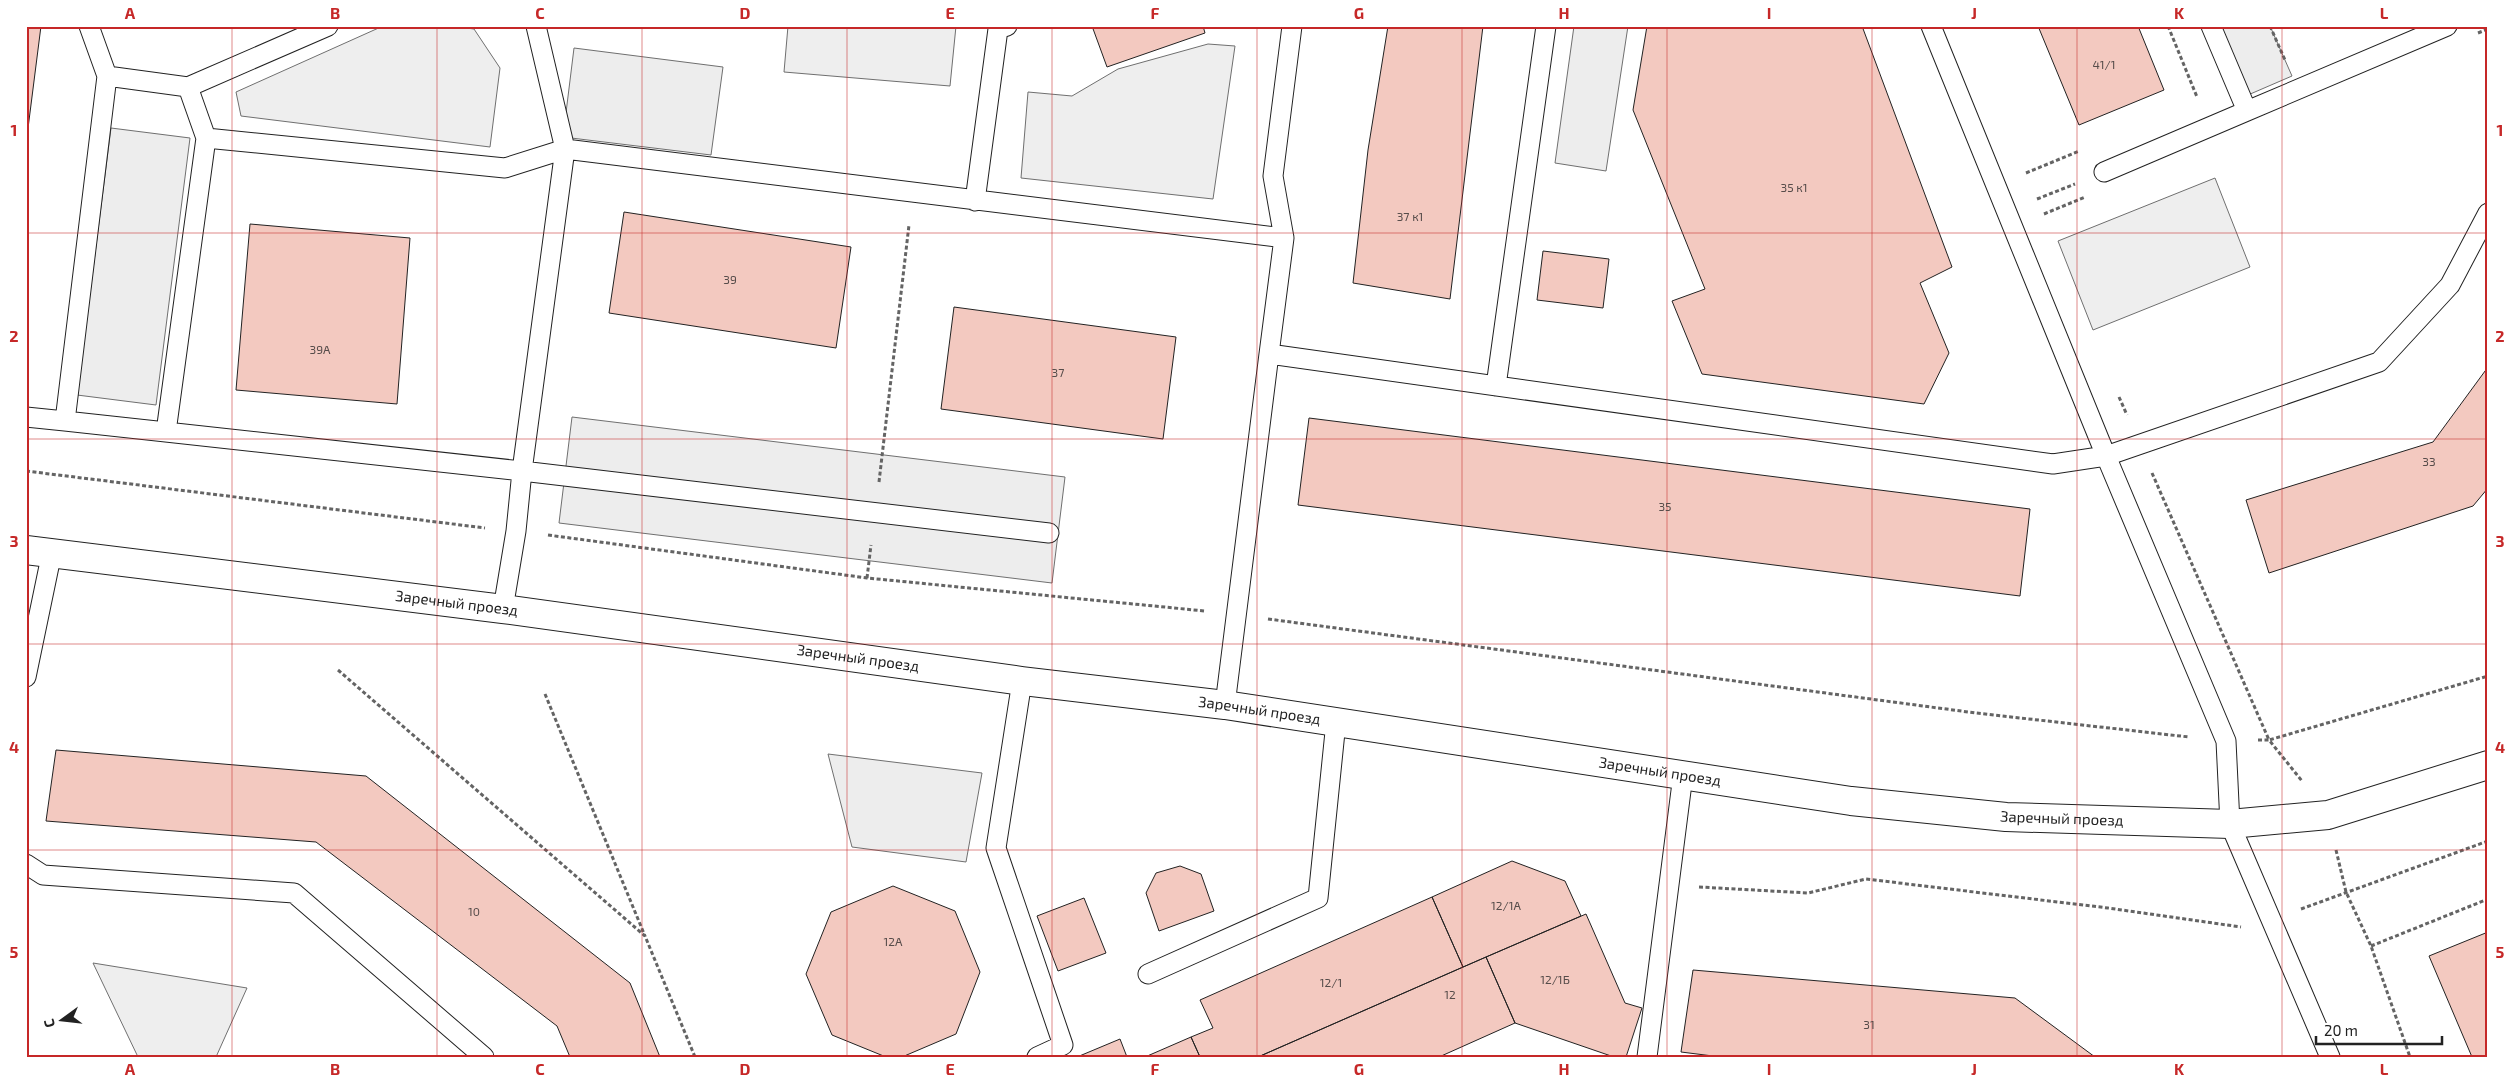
<svg xmlns="http://www.w3.org/2000/svg" width="2514" height="1083" font-family="'Exo 2',sans-serif">
<style>
.green{fill:#eee;stroke:#6f6f6f}
.parking{fill:#ededed;stroke:#6f6f6f}
.building{fill:#f3c9c0;stroke:#222}
.lines{fill:none;stroke-linecap:round;stroke-linejoin:round}
.lane-casing{stroke:#222;stroke-width:21}
.secondary-casing{stroke:#222;stroke-width:30}
.path{stroke:#646464;stroke-width:3;stroke-dasharray:4 2.5;stroke-linecap:butt}
.lane{stroke:#fff;stroke-width:19}
.secondary{stroke:#fff;stroke-width:28}
.grid{fill:none;stroke:#c62828;stroke-width:1;stroke-opacity:0.55}
.labels{text-anchor:middle;stroke-width:4;stroke-linejoin:round;paint-order:stroke}
.number-label{font-size:12px;fill:#564c4a}
.street-label{font-size:15px;fill:#222;stroke:#fff}
.neatline{fill:none;stroke:#c62828;stroke-width:2}
.grid-label{font-size:16px;text-anchor:middle;font-weight:bold;fill:#c62828}
</style>
<rect width="100%" height="100%" fill="#fff"/>
<path class="green" d="M383 26H451L474 29 500 68 490 147 241 116 236 92Z
M788 26H956L950 86 784 72Z
M1208 44 1235 46 1213 199 1021 178 1028 92 1072 96 1118 69Z
M2215 178 2250 267 2093 330 2058 241Z
M93 963 247 988 216 1057H138Z"/>
<path class="parking" d="M1574 26H1628L1606 171 1555 163Z
M2211 26H2270L2292 76 2241 98Z
M574 48 723 67 711 155 563 137Z
M111 128 190 138 156 405 77 395Z
M572 417 1065 477 1052 583 559 523Z
M828 754 982 773 966 862 852 847Z"/>
<path class="building" d="M26 26H41L26 144Z
M1092 26H1203L1205 33 1107 67Z
M1388 26H1483L1450 299 1353 283 1368 150Z
M1647 26H1862L1952 267 1920 283 1949 353 1924 404 1702 374 1672 301 1705 289 1633 110Z
M2038 26H2138L2164 90 2079 125Z
M624 212 851 247 836 348 609 313Z
M250 224 410 238 397 404 236 390Z
M1543 251 1609 259 1603 308 1537 300Z
M954 307 1176 337 1163 439 941 409Z
M2488 367V488L2473 506 2269 573 2246 500 2433 442Z
M1309 418 2030 509 2020 596 1298 505Z
M56 750 366 776 630 983 660 1057H570L557 1026 316 842 46 821Z
M1512 861 1565 881 1581 916 1463 967 1432 897Z
M1180 866 1201 874 1214 911 1159 931 1146 893 1156 873Z
M893 886 955 911 980 972 956 1034 902 1057H886L832 1035 806 974 831 912Z
M1432 897 1463 967 1258 1057H1200L1191 1037 1213 1028 1200 1000Z
M1084 898 1106 953 1058 971 1037 916Z
M1586 914 1625 1003 1642 1008 1626 1057H1614L1515 1023 1486 957Z
M2488 932V1057H2472L2429 956Z
M1486 957 1515 1023 1439 1057H1258Z
M1693 970 2015 998 2095 1057H1721L1681 1052Z
M1191 1037 1200 1057H1145Z
M1120 1039 1127 1057H1077Z"/>
<g class="lines">
<defs>
<path id="lane" d="M89 26 107 76 65 421 166 432
M1931 26 2106 456 2379 362 2450 285 2488 213
M107 76 188 87 328 26
M188 87 206 138
M2247 111 2447 26
M2104 172 2247 111 2211 26
M975 201 998 29 1007 26
M1269 354 1284 238 1273 176 1292 26
M1496 386 1546 26
M26 417 65 421
M1049 533 522 471 166 432 206 138 505 168 565 149 1284 238
M503 609 516 531 522 471 565 149 536 26
M26 677 52 552
M1022 681 996 848 1063 1045 1037 1057
M1225 705 1269 354 2053 464 2106 456 2226 741 2230 824 2330 1057
M26 864 43 875 294 893 484 1057
M1148 974 1318 898 1336 722
M1647 1057 1683 775"/>
<g id="secondary">
<path id="s1" d="M26 550 503 609 1022 681 1225 705 1851 801 2006 817 2230 824 2328 815 2488 765"/>
</g>
</defs>
<use href="#lane" class="lane-casing"/>
<use href="#secondary" class="secondary-casing"/>
<path class="path" d="M2168 26 2197 97
M2270 26 2285 60
M2478 33 2488 29
M2026 173 2079 151
M2037 199 2075 184
M2044 214 2085 197
M2119 397 2127 415
M26 471 485 528
M2152 473 2269 740 2488 676
M879 482 909 225
M548 535 867 578 1205 611
M867 578 871 545
M1268 619 1976 713 2189 737
M338 670 645 936 695 1057
M545 694 645 936
M2258 740H2269L2302 781
M2336 850 2346 892 2371 946 2410 1057
M1699 887 1808 893 1866 879 2108 908 2241 927
M2301 909 2488 841
M2371 946 2488 899"/>
<use href="#lane" class="lane"/>
<use href="#secondary" class="secondary"/>
</g>
<path class="grid" d="M232 26V1057M437 26V1057M642 26V1057M847 26V1057M1052 26V1057M1257 26V1057M1462 26V1057M1667 26V1057M1872 26V1057M2077 26V1057M2282 26V1057M26 233H2488M26 439H2488M26 644H2488M26 850H2488"/>
<g class="labels">
<g class="number-label">
<text x="2104" y="69">41/1</text>
<text x="1794" y="192">35 к1</text>
<text x="1410" y="221">37 к1</text>
<text x="730" y="284">39</text>
<text x="320" y="354">39А</text>
<text x="1058" y="377">37</text>
<text x="2429" y="466">33</text>
<text x="1665" y="511">35</text>
<text x="1506" y="910">12/1А</text>
<text x="474" y="916">10</text>
<text x="893" y="946">12А</text>
<text x="1555" y="984">12/1Б</text>
<text x="1331" y="987">12/1</text>
<text x="1450" y="999">12</text>
<text x="1869" y="1029">31</text>
</g>
<g class="street-label">
<text dy="5" stroke="none"><textPath href="#s1" startOffset="434">Заречный проезд</textPath></text>
<text dy="5" stroke="none"><textPath href="#s1" startOffset="839">Заречный проезд</textPath></text>
<text dy="5" stroke="none"><textPath href="#s1" startOffset="1244">Заречный проезд</textPath></text>
<text dy="5" stroke="none"><textPath href="#s1" startOffset="1649">Заречный проезд</textPath></text>
<text dy="5" stroke="none"><textPath href="#s1" startOffset="2054">Заречный проезд</textPath></text>
</g>
</g>
<rect width="2514" height="1083" fill="none" stroke="#ffffff" stroke-width="55"/>
<g transform="translate(62 1020) rotate(255)" stroke="#ffffff" stroke-width="4" paint-order="stroke">
<path d="M0-4L9 19L0 12L-9 19Z" fill="#222222"/>
<text y="-8" font-size="14" font-weight="bold" text-anchor="middle" fill="#222222">С</text>
</g>
<path d="M2316 1036v8h126v-8" fill="none" stroke="#222222" stroke-width="2.5"/>
<text x="2324" y="1036" font-size="15" fill="#222222" stroke="#ffffff" stroke-width="4" paint-order="stroke">20 m</text>
<rect x="28" y="28" width="2458" height="1028" class="neatline"/>
<g class="grid-label">
<text x="130" y="19">A</text>
<text x="335" y="19">B</text>
<text x="540" y="19">C</text>
<text x="745" y="19">D</text>
<text x="950" y="19">E</text>
<text x="1155" y="19">F</text>
<text x="1359" y="19">G</text>
<text x="1564" y="19">H</text>
<text x="1769" y="19">I</text>
<text x="1974" y="19">J</text>
<text x="2179" y="19">K</text>
<text x="2384" y="19">L</text>
<text x="14" y="136">1</text>
<text x="2500" y="136">1</text>
<text x="14" y="342">2</text>
<text x="2500" y="342">2</text>
<text x="14" y="547">3</text>
<text x="2500" y="547">3</text>
<text x="14" y="753">4</text>
<text x="2500" y="753">4</text>
<text x="14" y="958">5</text>
<text x="2500" y="958">5</text>
<text x="130" y="1075">A</text>
<text x="335" y="1075">B</text>
<text x="540" y="1075">C</text>
<text x="745" y="1075">D</text>
<text x="950" y="1075">E</text>
<text x="1155" y="1075">F</text>
<text x="1359" y="1075">G</text>
<text x="1564" y="1075">H</text>
<text x="1769" y="1075">I</text>
<text x="1974" y="1075">J</text>
<text x="2179" y="1075">K</text>
<text x="2384" y="1075">L</text>
</g>
</svg>
